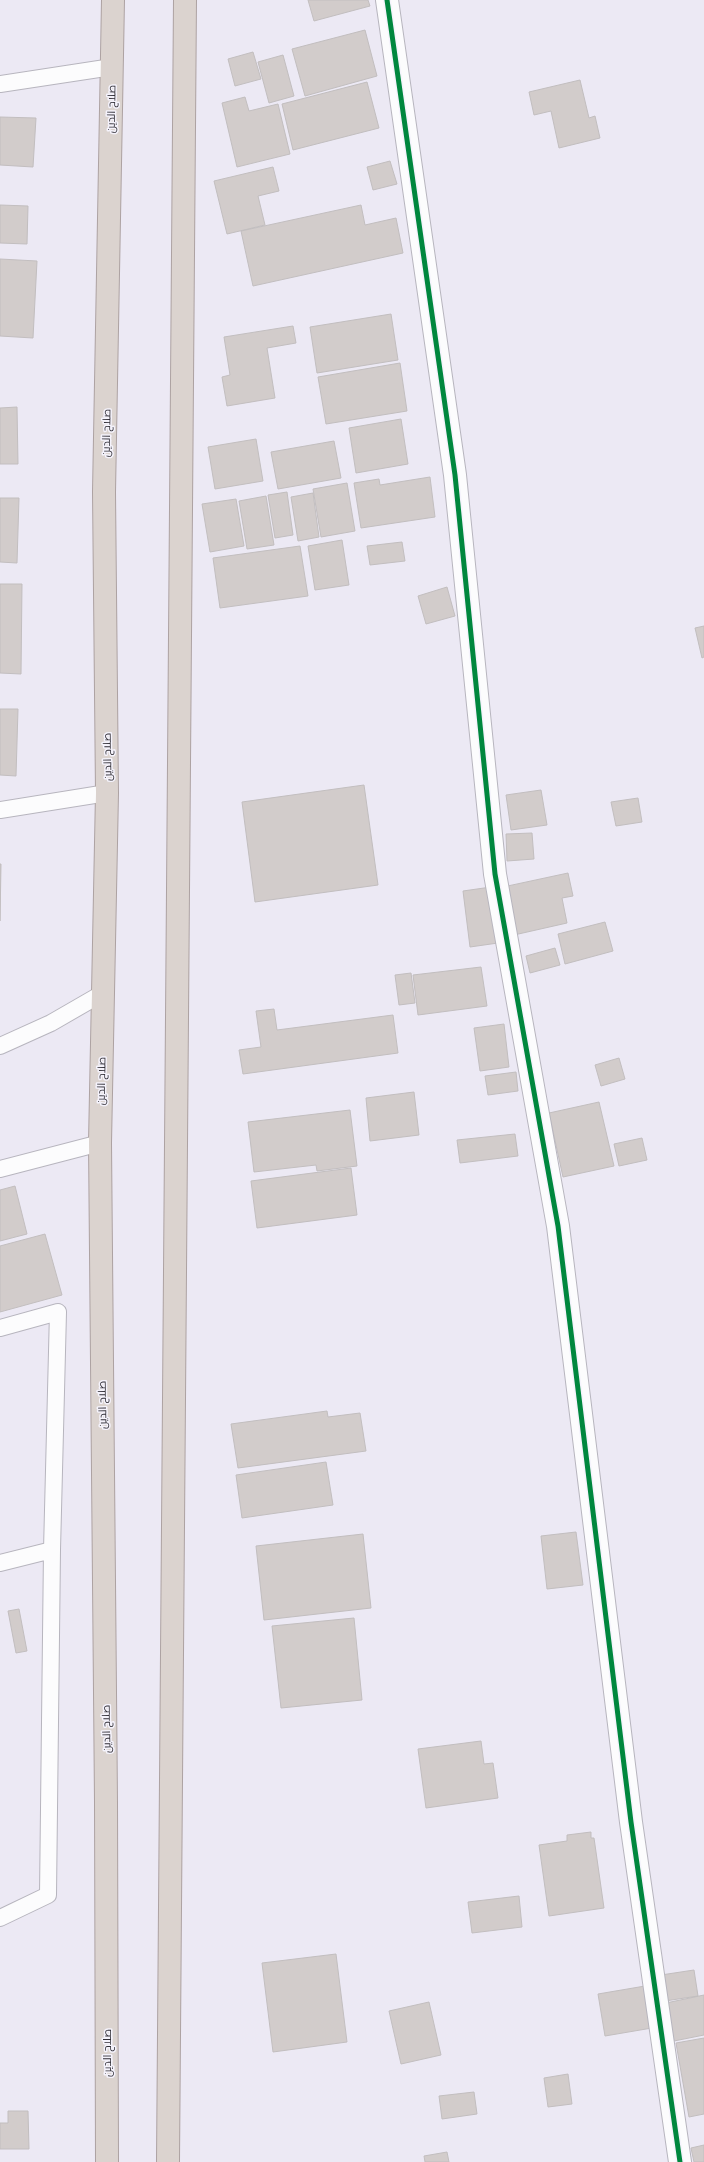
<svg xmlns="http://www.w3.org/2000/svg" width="704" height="2162" font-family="'DM Sans',Cairo,sans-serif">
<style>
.building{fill:#d2cccb;stroke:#c2bebf}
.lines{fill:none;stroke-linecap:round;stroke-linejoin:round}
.lane-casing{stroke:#b7b5be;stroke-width:18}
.street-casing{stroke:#b7b5be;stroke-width:24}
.highway-casing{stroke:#ada2a2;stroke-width:24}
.lane{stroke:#fcfcfd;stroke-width:16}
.street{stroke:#fcfcfd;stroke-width:22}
.highway{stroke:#dbd3cf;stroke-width:22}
.cycleway-casing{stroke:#f5f3fc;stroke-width:8}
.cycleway{stroke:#00873e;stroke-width:5}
.labels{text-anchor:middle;stroke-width:3;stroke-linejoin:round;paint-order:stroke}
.street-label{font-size:11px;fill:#302e36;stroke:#f5f3fc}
</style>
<rect width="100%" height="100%" fill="#ece9f4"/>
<path class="building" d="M308 0H368L370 6 314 21Z
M365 30 377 76 305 96 292 49Z
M253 52 261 79 235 86 228 59Z
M283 55 294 96 269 103 258 62Z
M580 80 589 118 595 116 600 138 559 148 551 111 534 115 529 92Z
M367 82 379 128 293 150 282 104Z
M245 97 249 111 278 104 290 154 237 167 222 103Z
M0 117 36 118 33 167 0 165Z
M390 161 397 184 373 190 367 167Z
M273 167 279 191 258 196 265 225 227 234 214 181Z
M0 205 28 206 27 244 0 243Z
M361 205 365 225 396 218 403 253 253 286 241 231Z
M0 259 37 261 33 338 0 336Z
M391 314 398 360 317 373 310 327Z
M293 326 296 343 267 348 275 398 227 406 222 377 230 375 224 337Z
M400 363 407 411 326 424 318 377Z
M17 407 18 464H0V408Z
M401 419 408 464 356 473 349 428Z
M256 439 263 481 215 489 208 447Z
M334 441 341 478 278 489 271 452Z
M430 477 435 517 361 528 354 483 379 479 380 485Z
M347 483 355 531 321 537 313 489Z
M287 492 293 535 275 538 268 495Z
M313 493 319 537 298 541 291 497Z
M266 496 274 545 247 549 239 501Z
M0 498H19L17 563 0 562Z
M236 499 244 546 210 552 202 504Z
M342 540 349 585 315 590 308 546Z
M402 542 405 561 370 565 367 546Z
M300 546 308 596 220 608 213 558Z
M0 584H22L21 674 0 673Z
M447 587 455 616 426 624 418 596Z
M704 626V657L702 658 695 628Z
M0 709H18L16 776 0 775Z
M364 785 378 885 255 902 242 802Z
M541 790 547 825 511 830 506 795Z
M638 798 642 822 616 826 611 802Z
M532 833 534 859 507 861 506 834Z
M0 864H1L0 921Z
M568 873 573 896 562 898 567 923 514 935 503 887Z
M491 887 498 943 470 947 463 891Z
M605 922 613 951 565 964 558 934Z
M555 948 560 965 530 973 526 956Z
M481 967 487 1006 418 1015 413 975Z
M411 973 415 1003 399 1005 395 975Z
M274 1009 277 1030 393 1015 398 1053 243 1074 239 1050 261 1047 256 1011Z
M504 1024 509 1067 480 1071 474 1028Z
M619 1058 625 1079 601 1086 595 1065Z
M516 1072 518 1091 488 1095 485 1076Z
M414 1092 419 1135 370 1141 366 1098Z
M599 1102 614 1166 563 1177 549 1113Z
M350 1110 357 1166 317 1171 316 1165 254 1172 248 1122Z
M515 1134 518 1156 460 1163 457 1140Z
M642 1138 647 1160 619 1166 614 1144Z
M351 1168 357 1215 257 1228 251 1181Z
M15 1186 27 1234 0 1241V1190Z
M45 1234 62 1295 0 1312V1246Z
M327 1411 328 1417 360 1413 366 1451 238 1468 231 1424Z
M326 1462 333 1505 242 1518 236 1475Z
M576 1532 583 1585 547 1589 541 1536Z
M363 1534 371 1608 264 1620 256 1546Z
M19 1609 27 1651 16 1653 8 1611Z
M354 1618 362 1700 281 1708 272 1626Z
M481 1741 484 1764 493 1763 498 1798 426 1808 418 1749Z
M591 1832V1838H594L604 1908 549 1916 539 1845 567 1841V1835Z
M519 1896 522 1927 472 1933 468 1902Z
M336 1954 347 2042 273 2052 262 1963Z
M694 1970 698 1996 665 2001 661 1975Z
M645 1986 652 2028 605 2036 598 1994Z
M704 1995V2035L674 2041 666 2003Z
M429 2002 441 2055 401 2064 389 2011Z
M704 2038V2114L689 2117 676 2043Z
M568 2074 572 2104 548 2107 544 2078Z
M474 2092 477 2114 442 2119 439 2096Z
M8 2111H28L29 2149H0V2123H8Z
M704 2145V2162H694L691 2148Z
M447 2152 449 2162H425L424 2156Z"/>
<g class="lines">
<defs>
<path id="lane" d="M0 84 112 67
M0 810 107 793
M0 1046 51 1023 103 993
M0 1169 100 1143
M0 1328 58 1312 52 1550 48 1895 0 1918
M0 1563 52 1550"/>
<path id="street" d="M387 0 455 475 495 874 558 1226 631 1822 680 2162"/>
<path id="highway" d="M107 2162 106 1802 100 1143 107 793 104 492 113 0
M168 2162 185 0"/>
</defs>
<use href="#lane" class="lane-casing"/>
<use href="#street" class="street-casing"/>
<use href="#highway" class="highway-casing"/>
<use href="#lane" class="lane"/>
<use href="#street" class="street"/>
<use href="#highway" class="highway"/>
<defs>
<path id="cycleway" d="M387 0 455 475 495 874 558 1226 631 1822 680 2162"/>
</defs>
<use href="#cycleway" class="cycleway-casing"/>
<use href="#cycleway" class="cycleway"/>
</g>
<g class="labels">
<g class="street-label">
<text transform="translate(111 109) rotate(-89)" y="4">صلاح الدين</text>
<text transform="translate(106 433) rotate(-89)" y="4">صلاح الدين</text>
<text transform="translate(107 757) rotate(-91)" y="4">صلاح الدين</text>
<text transform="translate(101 1081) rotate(-89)" y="4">صلاح الدين</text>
<text transform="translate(102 1405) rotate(-91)" y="4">صلاح الدين</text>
<text transform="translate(106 1729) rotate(-91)" y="4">صلاح الدين</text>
<text transform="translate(107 2053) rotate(-90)" y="4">صلاح الدين</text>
</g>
</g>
</svg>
